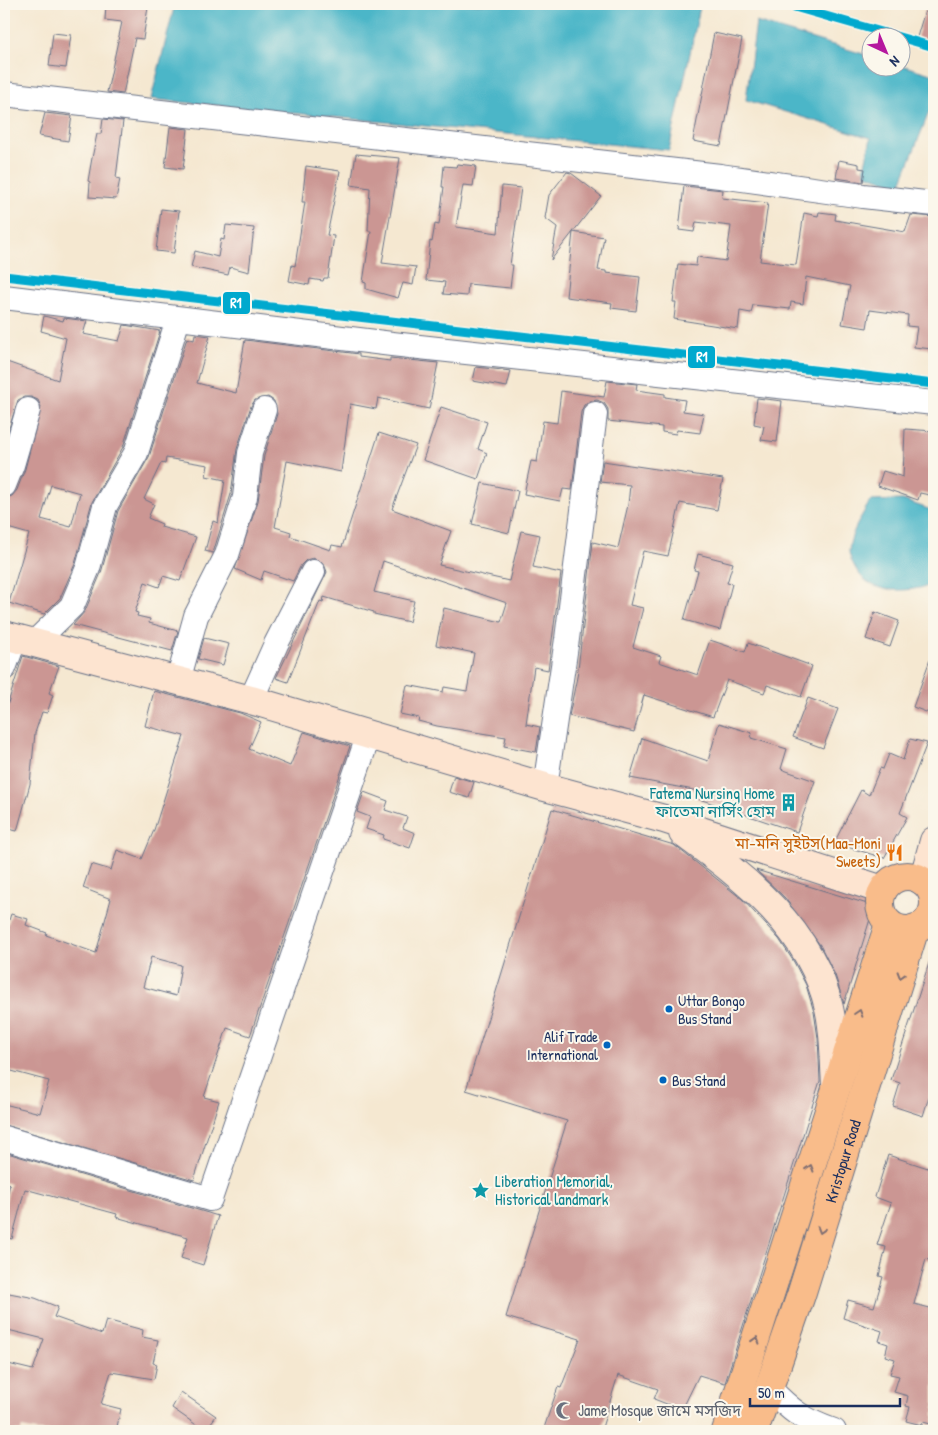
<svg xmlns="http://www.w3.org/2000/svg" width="938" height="1435" font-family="'Patrick Hand','Noto Sans Bengali',sans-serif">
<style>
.water{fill:#4bb6c8;stroke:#337293}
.building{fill:#cb9693;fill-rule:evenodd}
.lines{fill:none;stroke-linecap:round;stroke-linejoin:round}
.minor-casing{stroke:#677086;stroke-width:26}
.secondary-casing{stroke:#677086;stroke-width:30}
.primary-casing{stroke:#677086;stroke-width:30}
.minor{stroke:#fff;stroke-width:24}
.secondary{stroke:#fde4d0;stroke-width:28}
.primary{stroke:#f9bc8a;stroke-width:28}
.rail-1-casing{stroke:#fbf7ec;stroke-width:12}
.rail-1{stroke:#00a9ce;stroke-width:9}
.oneway{stroke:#7f6e72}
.bus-dot{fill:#0065bd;stroke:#fbf7ec;stroke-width:2}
.labels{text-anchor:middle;stroke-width:4;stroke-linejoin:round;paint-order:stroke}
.bus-label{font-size:15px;fill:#1b2f5e;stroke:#fbf7ec;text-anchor:start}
.culture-label{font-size:16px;fill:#0d838f;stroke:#fbf7ec;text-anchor:end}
.food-label{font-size:16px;fill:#c56008;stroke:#fbf7ec;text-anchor:end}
.street-label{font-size:16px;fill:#1b2f5e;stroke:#fbf7ec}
.worship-label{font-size:16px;fill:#5b616d;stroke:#fbf7ec;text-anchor:start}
.line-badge{stroke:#fbf7ec;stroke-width:2}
.badge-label{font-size:14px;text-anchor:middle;font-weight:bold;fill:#fff}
</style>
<rect width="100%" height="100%" fill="#fbf7ec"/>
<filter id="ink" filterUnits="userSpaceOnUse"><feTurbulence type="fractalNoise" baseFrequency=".02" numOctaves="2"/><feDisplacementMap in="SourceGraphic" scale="10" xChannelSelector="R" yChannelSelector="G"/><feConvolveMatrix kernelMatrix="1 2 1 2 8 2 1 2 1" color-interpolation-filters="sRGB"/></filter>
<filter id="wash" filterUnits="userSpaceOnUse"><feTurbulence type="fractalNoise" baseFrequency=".0096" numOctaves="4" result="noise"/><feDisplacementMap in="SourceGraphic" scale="20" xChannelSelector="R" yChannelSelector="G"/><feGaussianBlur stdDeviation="1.12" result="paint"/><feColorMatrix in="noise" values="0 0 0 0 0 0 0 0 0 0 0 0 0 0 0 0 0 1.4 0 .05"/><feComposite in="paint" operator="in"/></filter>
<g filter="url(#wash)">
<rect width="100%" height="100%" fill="#f5e8d1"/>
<path class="water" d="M175 4H686L700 7 669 150 151 99Z
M756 22 870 56V68H900L901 65 934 75V110L929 112 900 186 863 173 871 138 746 100Z
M903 500 934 511V575L929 586C904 592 870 595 856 569 853 564 849 556 849 551 850 533 862 516 870 501Z"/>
<g id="blocks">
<path class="building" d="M106 4H136L148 7 143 39 135 38 123 94 107 92 122 22 105 20Z
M927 4H934V44L917 37Z
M53 33 71 35 66 68 49 66Z
M714 33 742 39 721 146 693 141Z
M45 113 72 116 68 141 39 136Z
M103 119 123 121 116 178 120 179 116 199 89 197 90 182 88 181 92 158 97 134H101Z
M170 127 188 129 183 169 165 167Z
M356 154 400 158 382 263 416 267 413 285 403 283 398 298 366 289V283L363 282 371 231H368L370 188 351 185Z
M839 160 859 164V168L865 169 863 182 836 178Z
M457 164 476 166 473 186 463 185 456 227 498 233 502 186 521 188 510 265H513L510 288 468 284 467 296 443 294 445 282 426 280 430 241 432 242 435 224 439 225 444 187H442L444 166 456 167Z
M306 166 340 171 327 235 334 236 328 278H324L323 281 310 279 309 285 289 281 292 265 295 266 305 202H302Z
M567 172 571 173 601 196 573 232 604 237 598 270 606 271V273L640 277 636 311 611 308 612 303 566 297 573 232 551 260 557 227 545 218 549 195Z
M684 186 723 190 722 198 768 203 760 261 796 265 804 213 818 216 819 212 836 214 835 220 905 232 911 215 934 217V334L932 349 914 347 917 327 907 326 908 315 870 310 867 328 842 324 850 286 806 277 803 304 791 302 790 309 753 305 751 313 740 311 738 329 674 319 676 302H673L678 264 696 266 697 257 726 261 731 226 696 222 694 232 679 230Z
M161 209 179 211 174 253 156 251Z
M226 225 254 228 249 272 230 267 228 275 191 267 195 251 218 257 221 239 224 240Z
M44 316 63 321 64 318 87 321 83 334 119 341 124 325 160 331 123 447 92 502 75 564 60 598 44 614 9 603 29 534 4 527V498L12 496 17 490 25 469 41 407 38 400 31 397H24L18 400 4 444V361L58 380 66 338 41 331ZM51 485 80 493 71 527 41 519Z
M195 334 210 336 197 383 236 393 245 340 359 354V357L390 361V358L438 363 429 409 378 398 376 409 350 404 341 472 287 461 275 527 291 532 290 536 330 550 332 545 342 547 379 433 416 445 392 509 451 531 439 565 509 581 521 531 540 535 533 567 561 573 548 670 534 667 526 724 540 727 536 752 504 746 506 737 437 726 418 721 419 718 400 714 407 685 443 692 444 687 467 691 474 653 436 645 444 608 501 622 507 603 383 561 374 592 414 601 409 622 374 614V612L324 597 323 602 320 601 288 682 276 678 327 572 324 564 313 558 306 560 301 565 293 581 264 571 261 580 235 569 258 501 264 456 277 414 274 401 268 397 255 400 251 406 237 449 231 494 213 553 205 551 213 521 218 523 225 480 206 476 208 465 166 458 165 464 161 463 144 499 154 504 148 518 162 524 161 527 196 537 180 581 163 576 159 587 145 582 135 612 138 613 137 616 150 619 149 623 178 631 172 651 73 625 85 611 101 573 118 511 149 457 187 338 194 340Z
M476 367 511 371 507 387 473 381Z
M607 381 637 384 636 390 665 394V397L685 400 683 411 704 414 700 433 677 430 676 434 662 432V427L608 421V409L604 403 597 400 590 401 584 405 581 412 572 490 563 489 560 501 524 494 531 461 537 462 543 421 557 423 561 391 604 397Z
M757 398 782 401 777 442 761 440 764 426 754 424Z
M441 407 487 422 478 449 487 453 478 479 423 460Z
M905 429 934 431V496L920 493 918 500 878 486 883 471 903 477Z
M603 461 723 479 717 510 680 503 668 556 643 551 630 605 643 608 633 647 661 656 659 662 698 675 710 640 745 652 748 643 812 666 801 697 767 685 764 693 727 680 713 717 644 695 634 732 569 716 577 677 593 542 618 548 628 505 630 485 600 482Z
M482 483 518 491 509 533 472 524Z
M698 554 733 563 727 583 732 584 720 630 684 620 698 571 694 570Z
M875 612 899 621 890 647 866 639Z
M204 638 229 644 223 665 198 659Z
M932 654H934V715L913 707Z
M23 656 59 666 49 693 53 695 47 713 42 712 35 733 30 784 17 831 4 828V704L7 706Z
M154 691 240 713 261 722 249 749 290 766 304 732 350 746 250 1036 227 1028 204 1097 219 1101 194 1180 4 1125V1104L40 1113 49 1081 4 1069V936L11 914 28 919 26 925 47 933 46 935 96 953 111 899 83 888 91 864 111 870 117 850 142 859 154 830 184 736 145 726ZM151 957 181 965 176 996 143 987Z
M808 698 838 709 823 748 793 737Z
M719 723 752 733 751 738 787 749 781 769 815 781 797 832 696 798 699 791 630 778 642 738 708 761Z
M910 739 927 743 900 813 907 817 884 858 834 843 861 790 869 795 880 768 883 769 889 754 903 760Z
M454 776 474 782 469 798 449 792Z
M364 792 388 801 385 810 407 817 403 828 415 833 410 848 383 839 384 835 366 829 370 817 357 812Z
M552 809 674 845 742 899 779 939 794 962 806 985 814 1012 818 1038 820 1081 725 1383 699 1375 682 1410 654 1399 658 1389 618 1375 601 1431H543L558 1387 561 1388 580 1339 506 1317 567 1121 466 1090Z
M756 870 874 906 844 1004 835 975 820 945 785 898Z
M931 957H934V1080L923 1116 893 1106 900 1083 891 1080Z
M4 1152 218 1216 203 1265 181 1258 188 1237 116 1217 117 1214 25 1189 12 1239 4 1237V1210L10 1184 4 1182Z
M888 1155 934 1170V1262L926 1259 914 1304 934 1309V1425L923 1422 922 1425 906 1421 910 1407 906 1406 908 1396 894 1392 899 1376 890 1374 895 1359 885 1356 888 1344 879 1341 882 1331 843 1318 848 1300 874 1307 883 1277 879 1276 886 1247 877 1245 891 1203 875 1197Z
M4 1292 35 1298 58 1307 54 1317 102 1334 106 1320 143 1330 142 1337 158 1340 153 1363 157 1364 154 1379 111 1372 101 1404 121 1409 116 1431H36L22 1428 21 1431H4V1363L33 1370 44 1339 4 1329Z
M181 1392 216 1416 205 1431 172 1408Z"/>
</g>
</g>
<g filter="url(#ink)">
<use href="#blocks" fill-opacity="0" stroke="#677086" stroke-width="1"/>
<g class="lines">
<defs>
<path id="minor" d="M4 94 720 176 863 196 934 204
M4 297 392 344 934 403
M4 485 12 465 28 410
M34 643 72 606 88 568 105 506 136 453 178 319
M4 668 15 638
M178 681 196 616 227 555 245 497 250 453 264 410
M251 700 276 644 313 572
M545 787 567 639 595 414
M4 1138 210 1199 369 734
M769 1388C790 1410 804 1421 834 1431"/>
<path id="secondary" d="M4 635 251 700 545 787 664 819 883 890
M683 833C746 879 811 929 829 1008 835 1033 834 1059 836 1084
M923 881 934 841"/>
<g id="primary">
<circle cx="907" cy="903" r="27"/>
<path d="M726 1431 889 924"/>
<path id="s1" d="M754 1431 801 1295 915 928"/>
</g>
</defs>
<use href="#minor" class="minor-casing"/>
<use href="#secondary" class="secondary-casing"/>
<use href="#primary" class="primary-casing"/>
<use href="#minor" class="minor"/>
<use href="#secondary" class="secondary"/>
<use href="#primary" class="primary"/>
<defs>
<path id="rail-1" d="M784 4 934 47
M4 276 934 384"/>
</defs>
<use href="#rail-1" class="rail-1-casing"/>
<use href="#rail-1" class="rail-1"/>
</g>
<defs><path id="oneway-chevron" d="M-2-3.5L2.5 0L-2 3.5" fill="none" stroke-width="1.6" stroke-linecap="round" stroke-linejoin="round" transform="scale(1.25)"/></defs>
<g class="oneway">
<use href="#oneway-chevron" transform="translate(901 975) rotate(107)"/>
<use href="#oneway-chevron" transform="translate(859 1013) rotate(-72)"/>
<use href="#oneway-chevron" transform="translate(810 1168) rotate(-73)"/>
<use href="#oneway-chevron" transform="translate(821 1230) rotate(107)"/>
<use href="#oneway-chevron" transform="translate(756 1340) rotate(-73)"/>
</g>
</g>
<defs>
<symbol id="building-bare" viewBox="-9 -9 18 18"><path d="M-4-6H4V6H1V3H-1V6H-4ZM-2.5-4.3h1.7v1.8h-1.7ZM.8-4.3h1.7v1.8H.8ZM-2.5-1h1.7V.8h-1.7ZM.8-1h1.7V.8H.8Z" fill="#0f9aa8" stroke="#fbf7ec" stroke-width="2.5" paint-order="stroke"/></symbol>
<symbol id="restaurant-bare" viewBox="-9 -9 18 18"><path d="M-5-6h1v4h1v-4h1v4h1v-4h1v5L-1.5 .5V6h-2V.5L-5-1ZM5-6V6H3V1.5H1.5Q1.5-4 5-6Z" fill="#e8710a" stroke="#fbf7ec" stroke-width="2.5" paint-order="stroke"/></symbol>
<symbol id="sight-bare" viewBox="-9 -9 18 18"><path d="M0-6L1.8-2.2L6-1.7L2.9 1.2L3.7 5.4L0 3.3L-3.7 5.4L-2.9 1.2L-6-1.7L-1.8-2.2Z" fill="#0f9aa8" stroke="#fbf7ec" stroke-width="2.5" paint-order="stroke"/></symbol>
<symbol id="mosque-bare" viewBox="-9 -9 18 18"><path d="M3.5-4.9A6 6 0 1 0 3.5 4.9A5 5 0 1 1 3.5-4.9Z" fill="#6b7280" stroke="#fbf7ec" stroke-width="2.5" paint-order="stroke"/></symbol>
</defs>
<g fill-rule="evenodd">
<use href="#building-bare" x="776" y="790" width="25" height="25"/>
<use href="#restaurant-bare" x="882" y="840" width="25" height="25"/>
<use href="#sight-bare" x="468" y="1178" width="25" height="25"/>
<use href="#mosque-bare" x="552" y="1398" width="25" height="25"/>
</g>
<g class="bus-dot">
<circle cx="669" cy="1009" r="4.5"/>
<circle cx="607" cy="1045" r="4.5"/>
<circle cx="663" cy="1080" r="4.5"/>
</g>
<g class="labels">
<g class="bus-label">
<text x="678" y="1006">Uttar Bongo<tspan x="678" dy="18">Bus Stand</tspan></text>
<text x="598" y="1042" text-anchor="end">Alif Trade<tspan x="598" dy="18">International</tspan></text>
<text x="672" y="1086">Bus Stand</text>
</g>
<g class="culture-label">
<text x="775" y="799">Fatema Nursing Home<tspan x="775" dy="18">ফাতেমা নার্সিং হোম</tspan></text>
<text x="495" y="1187" text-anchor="start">Liberation Memorial,<tspan x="495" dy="18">Historical landmark</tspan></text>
</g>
<g class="food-label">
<text x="881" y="849">মা-মনি সুইটস(Maa-Moni<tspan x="881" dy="18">Sweets)</tspan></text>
</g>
<g class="street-label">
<text dy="6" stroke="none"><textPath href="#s1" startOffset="284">Kristopur Road</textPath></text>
</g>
<g class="worship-label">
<text x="578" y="1416">Jame Mosque জামে মসজিদ</text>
</g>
</g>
<g class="line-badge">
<rect x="222" y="291" width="29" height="24" rx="5" fill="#00a9ce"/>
<rect x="687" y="345" width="29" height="24" rx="5" fill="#00a9ce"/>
</g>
<g class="badge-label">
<text x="236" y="308">R1</text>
<text x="702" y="362">R1</text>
</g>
<rect width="938" height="1435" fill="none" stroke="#fbf7ec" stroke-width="20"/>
<g transform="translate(886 52) rotate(136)"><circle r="24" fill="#fbf7ec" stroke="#a1a7b3"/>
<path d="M0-4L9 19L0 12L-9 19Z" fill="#b5179e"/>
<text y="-8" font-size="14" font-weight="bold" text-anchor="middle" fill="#1b2f5e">N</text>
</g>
<path d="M750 1398v8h150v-8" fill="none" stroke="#1b2f5e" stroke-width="2.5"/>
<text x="758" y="1398" font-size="15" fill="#1b2f5e" stroke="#fbf7ec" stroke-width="4" paint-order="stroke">50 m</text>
</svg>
